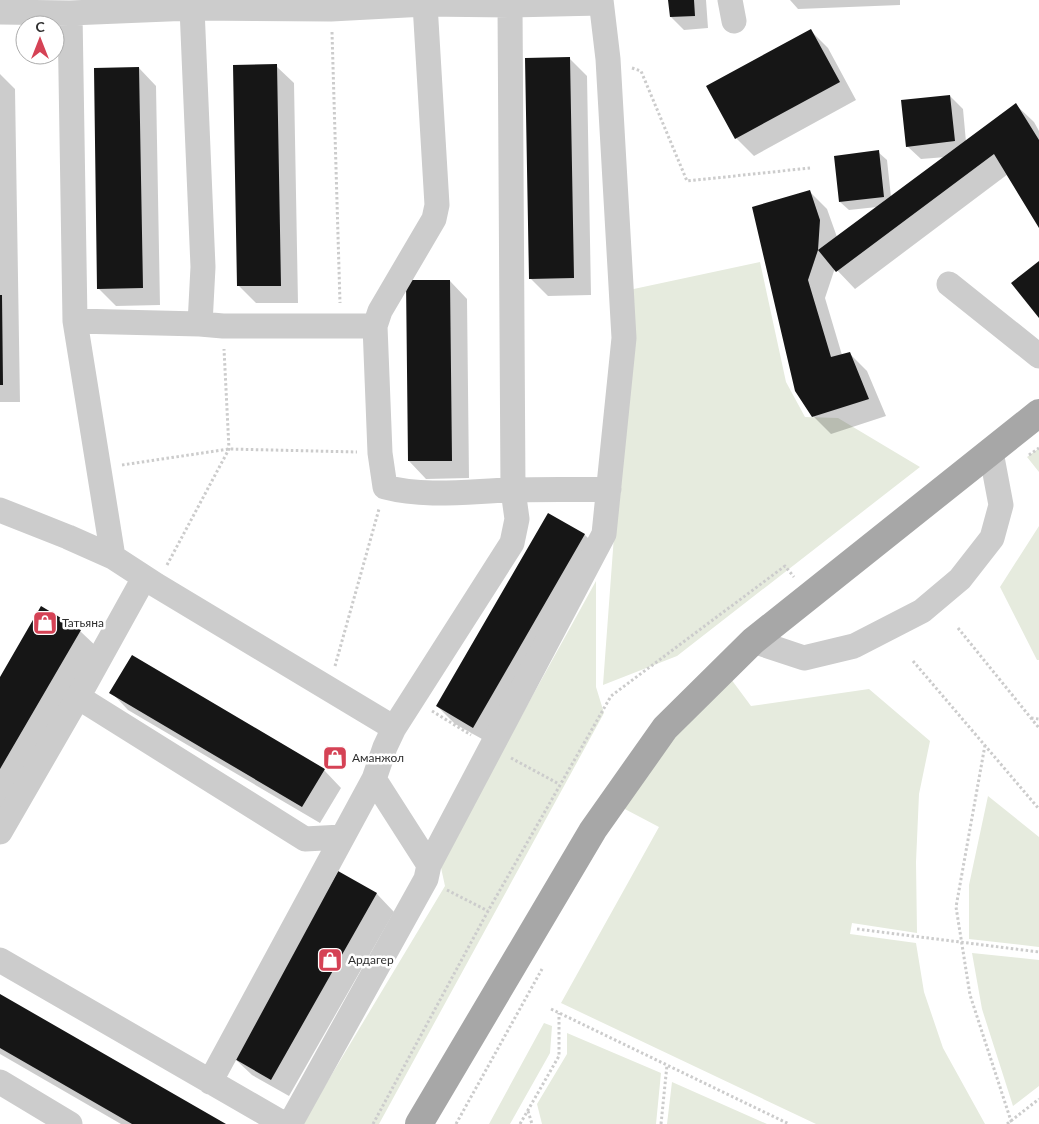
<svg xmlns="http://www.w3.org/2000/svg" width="1039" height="1124" font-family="Lato,sans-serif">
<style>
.green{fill:#e6ebde}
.shadow{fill:#0003}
.building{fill:#161616}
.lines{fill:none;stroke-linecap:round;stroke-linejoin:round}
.path{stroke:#ccc;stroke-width:3;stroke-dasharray:2.5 2.5;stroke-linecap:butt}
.minor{stroke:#ccc;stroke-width:25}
.major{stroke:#a7a7a7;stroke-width:28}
.labels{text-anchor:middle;stroke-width:5;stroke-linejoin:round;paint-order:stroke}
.poi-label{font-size:12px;fill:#2f2f2f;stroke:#fff;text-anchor:start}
</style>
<rect width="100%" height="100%" fill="#fff"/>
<path class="green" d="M760 262 786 382 805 417 838 418 920 467 677 656 603 685 627 360 629 290Z
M1039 448V472L1027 457Z
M1039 526V660H1037L1000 587Z
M596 581V687L604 713 379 1124H302L445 886 440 863Z
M728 675 751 706 869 689 930 741 919 794 916 862 917 933 852 923 850 934 916 943 924 992 943 1048 985 1124H816L561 1003 659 827 621 807 666 739Z
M988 796 1039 837V947L969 939V885Z
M972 953 1039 960V1086L1013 1106 982 1009Z
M544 1023 552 1026 550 1053 510 1124H489Z
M567 1033 661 1073 656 1124H542L537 1104 567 1054Z
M672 1082 767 1124H667Z"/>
<path class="shadow" d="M670 0H706L708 28 684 30 671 17Z
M790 0H900V5L798 9Z
M810 30 828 48 856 100 754 156 736 138 708 86Z
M569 58 587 76 591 295 548 296 530 278Z
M276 66 294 83 298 303H256L239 286Z
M139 68 156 86 160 305 116 306 98 288Z
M0 74 15 89 20 402H0Z
M950 96 963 109 966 142 1016 105 1034 122 1039 131V226L1008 174 855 289 835 268 825 298 842 355 850 354 867 371 886 416 831 434 813 416 797 390 810 192 827 209 837 237 877 207 849 210 840 202 878 152 887 160 891 197 946 157 921 159 907 146Z
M450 281 467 299 469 478 426 479 409 461Z
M549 514 585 535 602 552 491 744 455 724 437 706Z
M80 631 98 648 0 816V679Z
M111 692 324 770 341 788 320 823 128 710Z
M339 873 377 894 394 912 289 1096 252 1075 234 1058Z
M0 995 224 1124H121L0 1054Z"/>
<path class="building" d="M668 0H694L695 16 670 17Z
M811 29 840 82 735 139 706 86Z
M570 57 574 278 529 279 525 58Z
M277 64 281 286H237L233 65Z
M139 67 143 288 97 289 94 68Z
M950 95 955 141 906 147 901 100Z
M1016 103 1039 140V228L994 154 836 272 818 250Z
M879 150 884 197 839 202 834 156Z
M810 190 820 220 818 250 808 280 831 357 850 352 869 399 812 417 795 391 752 207Z
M1039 261V318L1011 283Z
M406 280H450L452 461H408Z
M0 295H2L3 385H0Z
M548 513 585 534 473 728 436 706Z
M41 606 81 630 0 769V677Z
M132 655 325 769 302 807 109 693Z
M338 871 377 893 271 1080 233 1058Z
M0 994 226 1124H132L0 1048Z"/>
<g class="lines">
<path class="path" d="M332 32 340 303
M632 68 641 71 687 181 810 168
M1029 455 1039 448
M122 465 229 449 357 452
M167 565 229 449 224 349
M958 628 1039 728
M913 661 1039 809
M335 666 379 509
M432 711 471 735
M1031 718 1039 719
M985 745 956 907 970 995 1012 1124
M511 758 559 784
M447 890 488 911
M857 929 1039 952
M551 1009 789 1124
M528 1111 532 1124
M373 1124 488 911 611 696 785 566 794 577
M456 1124 542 969
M520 1124 559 1056V1013
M661 1124 667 1065
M1007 1124 1039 1099"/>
<path class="minor" d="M730 0 734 21
M425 4 437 205 434 219 380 311 375 326 380 453 385 487C427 498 470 491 512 490 544 489 576 490 609 489
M192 8 203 267 200 324
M0 12 70 13 192 8 331 9 425 4 510 5 601 3
M70 13 75 321 113 557
M949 284 1039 356
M75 321 200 324 223 326H375
M0 510 68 537 113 557 156 585 394 728 512 543 517 519 513 490 510 5
M753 641 804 658 854 646 922 611 960 579 992 538 1001 505 991 452
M78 697 305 839 342 837
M0 832 78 697 144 578
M429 865 604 534 624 338 608 59 601 0
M0 960 284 1124
M0 1082 70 1124
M210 1082 374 779
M290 1124 426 879 429 865 374 779 385 747 394 728"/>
<path class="major" d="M419 1124 593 830 665 728 753 641 1039 413"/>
</g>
<defs>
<symbol id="shop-square" viewBox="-11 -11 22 22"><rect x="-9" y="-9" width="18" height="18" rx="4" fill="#d54255" stroke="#fff"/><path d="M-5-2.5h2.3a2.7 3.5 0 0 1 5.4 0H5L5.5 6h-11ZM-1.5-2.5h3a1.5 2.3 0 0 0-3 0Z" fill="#fff"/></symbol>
</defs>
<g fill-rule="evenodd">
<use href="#shop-square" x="31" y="609" width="28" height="28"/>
<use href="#shop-square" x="321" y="744" width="28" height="28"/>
<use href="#shop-square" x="316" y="946" width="28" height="28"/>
</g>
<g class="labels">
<g class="poi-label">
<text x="62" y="627">Татьяна</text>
<text x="352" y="762">Аманжол</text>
<text x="348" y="964">Ардагер</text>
</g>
</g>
<g transform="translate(40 40)"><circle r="24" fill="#ffffff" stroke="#acacac"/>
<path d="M0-4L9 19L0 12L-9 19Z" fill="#d54255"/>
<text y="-8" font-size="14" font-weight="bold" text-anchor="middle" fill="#2f2f2f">С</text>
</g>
</svg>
